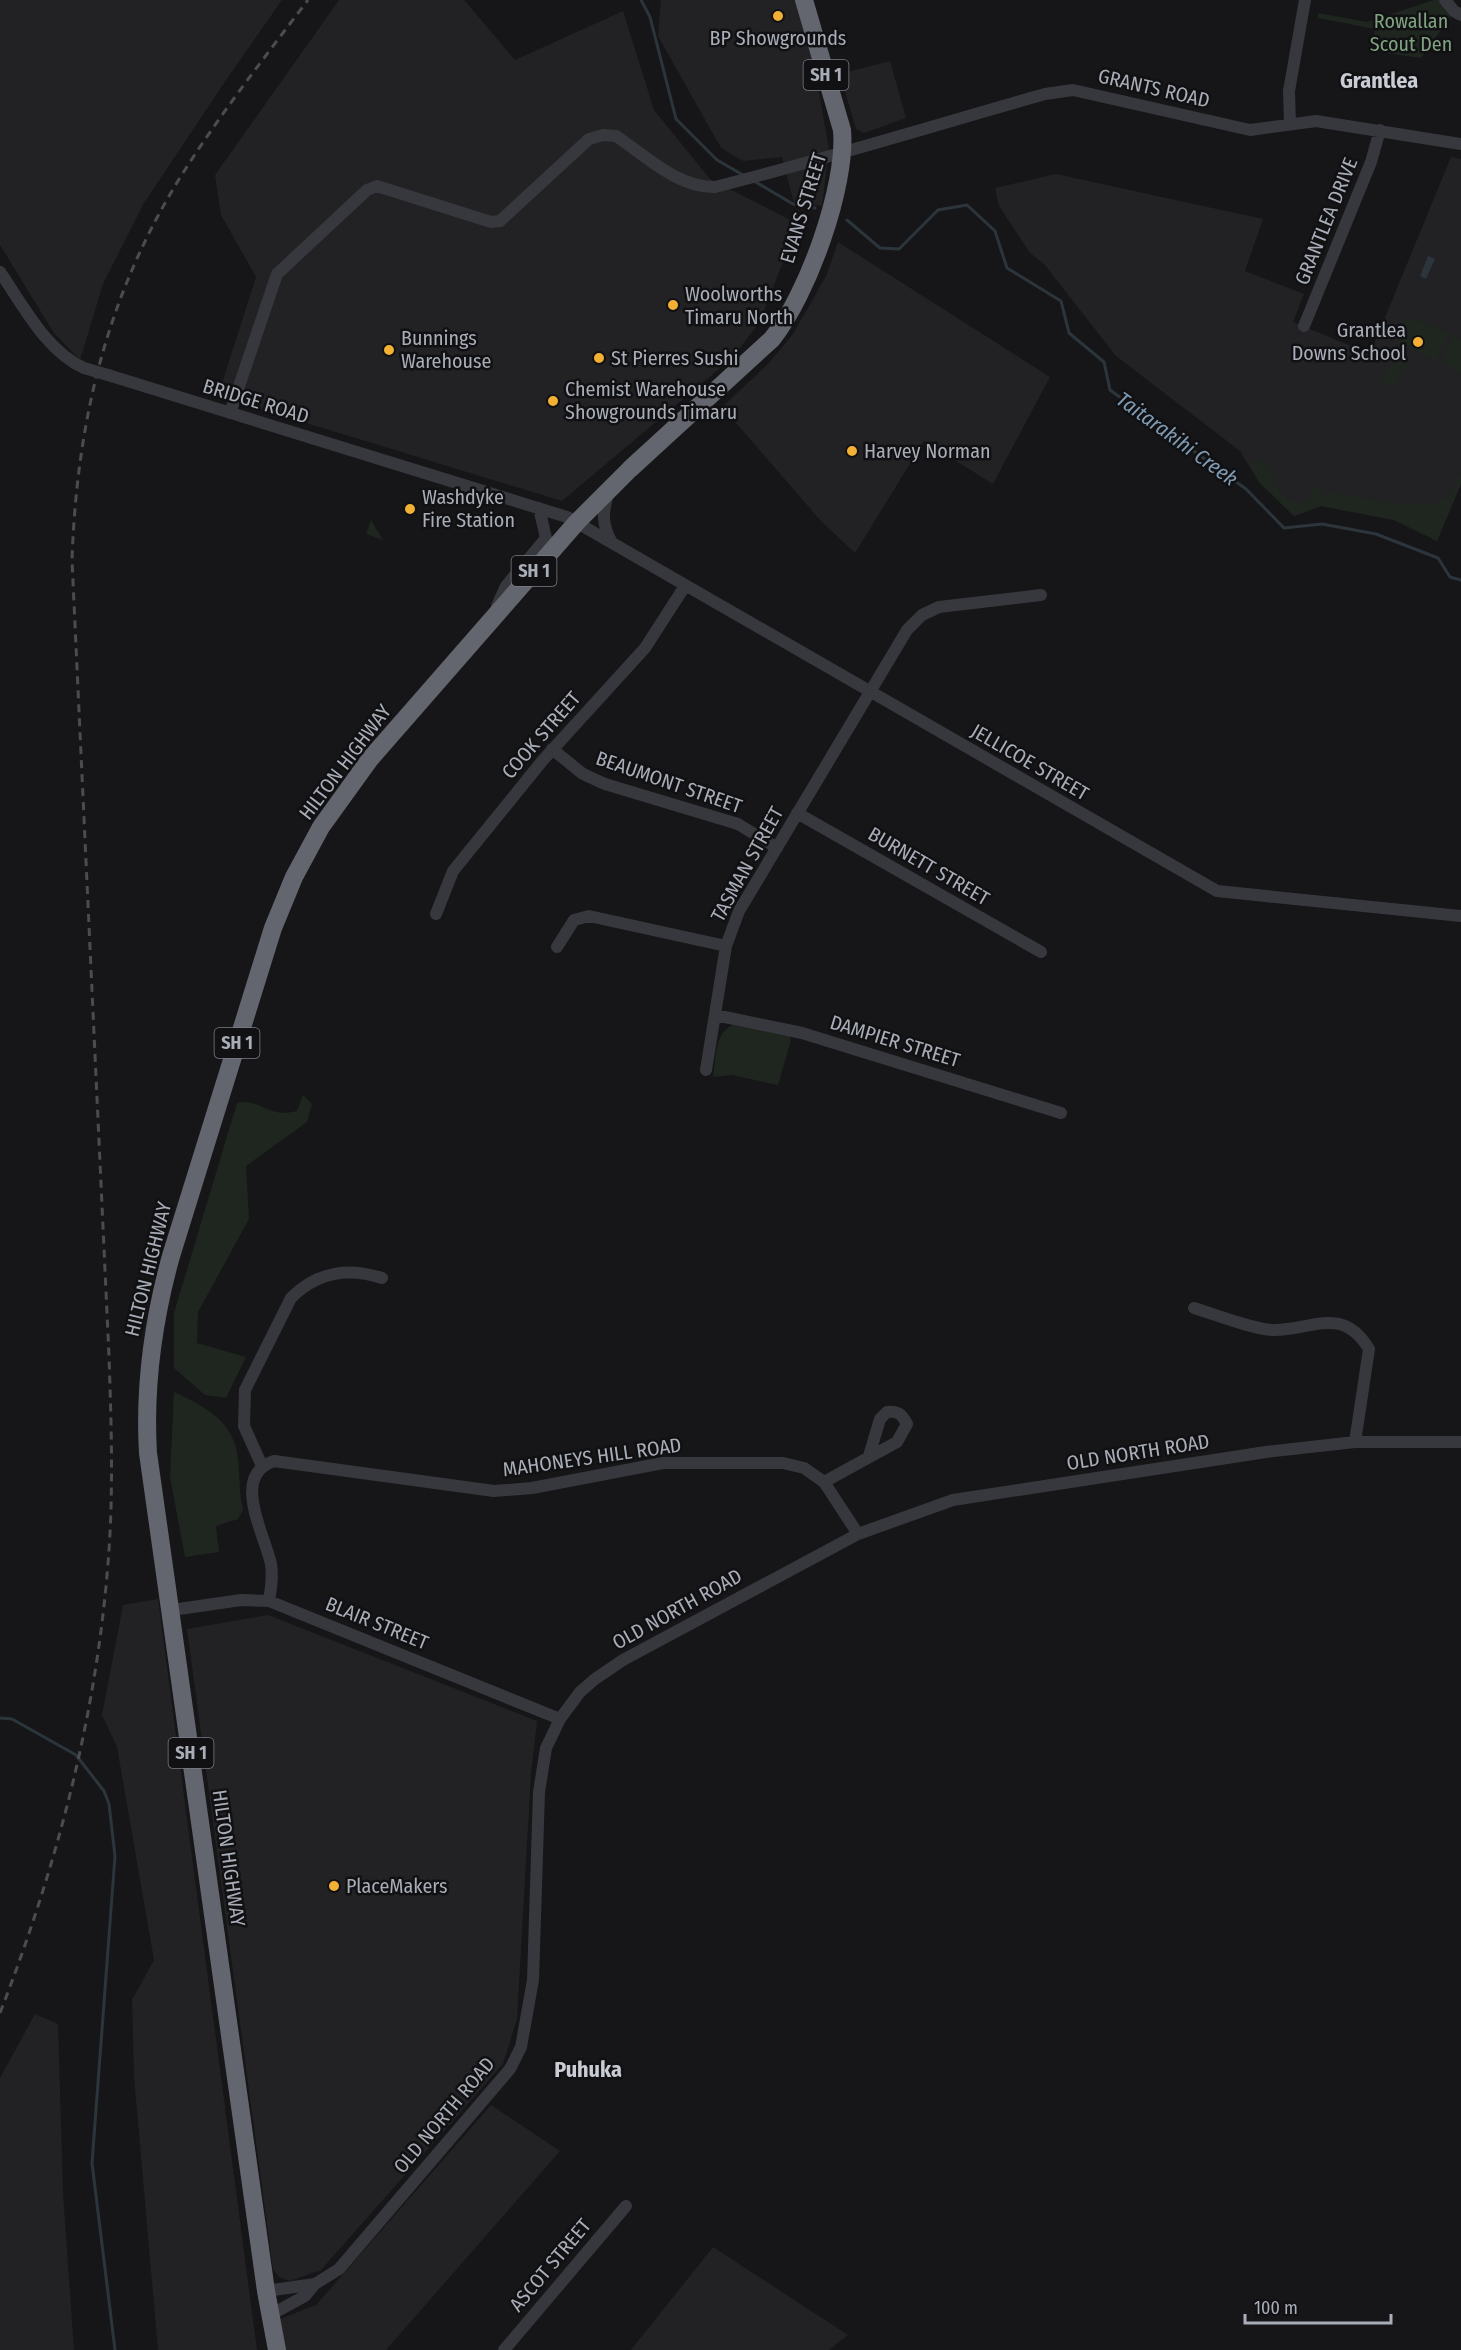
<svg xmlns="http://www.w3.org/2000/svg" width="1461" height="2350" font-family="'Fira Sans Condensed',sans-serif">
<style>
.built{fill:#222225}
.green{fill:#1e261f}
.water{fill:#2c353c}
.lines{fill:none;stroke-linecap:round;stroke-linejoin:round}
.stream{stroke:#2c353c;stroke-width:3}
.minor{stroke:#37383d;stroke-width:12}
.highway{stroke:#63666e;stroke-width:18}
.rail{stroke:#4a4c52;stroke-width:3;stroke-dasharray:8 6;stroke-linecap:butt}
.minor-bridge{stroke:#37383d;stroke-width:12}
.poi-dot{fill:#f2b134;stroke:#111113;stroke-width:2}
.labels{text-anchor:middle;stroke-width:5;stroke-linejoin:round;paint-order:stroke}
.shield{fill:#111113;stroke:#7b7e86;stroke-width:1.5}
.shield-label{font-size:18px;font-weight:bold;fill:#a8adb8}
.park-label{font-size:20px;fill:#7fa381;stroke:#111113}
.poi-label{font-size:20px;fill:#a8adb8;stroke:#111113;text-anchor:start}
.street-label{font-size:20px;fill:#a8adb8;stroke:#111113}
.water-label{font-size:21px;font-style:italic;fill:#7f9bb3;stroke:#111113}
.quarter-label{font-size:22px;font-weight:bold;fill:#c9ccd4;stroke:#111113}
</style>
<rect width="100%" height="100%" fill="#161618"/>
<path class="built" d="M0 0H282L226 80 144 203 103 284 80 360 54 333 0 245Z
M339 0H464L515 60 623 11 654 110 710 179 798 224 759 323 732 358 562 501 218 396 256 277 221 215 215 175Z
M661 0H797L813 59 829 149 822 206 794 203 782 157 743 161 721 148 658 36Z
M890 61 906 118 864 133 856 129 840 74Z
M1451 157 1461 159V484L1437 541 1394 520 1321 506 1294 516 1259 482 1240 451 1116 356 1044 264 1030 253 999 206 995 188 1056 174 1263 219 1245 271 1304 294 1293 322 1370 354Z
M838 242 1050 377 993 484 924 441 855 553 821 521 722 407 768 364 793 334 826 276Z
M158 1599 257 2350H158L134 2076 132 2000 154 1960 117 1747 102 1715 123 1605Z
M268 1615 537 1721 531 1774 517 2019 503 2064 321 2270 290 2281 279 2277 273 2269 187 1629Z
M35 2014 58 2024 63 2193 74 2350H0V2078Z
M491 2105 560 2151 386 2350H285L280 2319 316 2305Z
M713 2247 848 2335 829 2350H631Z"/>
<path class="green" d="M1434 0H1441L1452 15 1421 58 1371 51 1375 29 1318 18V13L1367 22Z
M1408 317 1449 334 1436 361 1395 340Z
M1453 336 1461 340V373L1440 362Z
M1397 348 1411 355 1394 389 1382 383Z
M1261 458C1263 467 1267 466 1272 473 1274 475 1273 479 1274 482 1280 495 1295 507 1309 500L1311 489 1317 487 1321 491 1319 501 1325 493 1331 492 1393 504 1432 505 1451 495 1461 471V484L1437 541 1394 520 1321 506 1294 516 1259 482 1252 470 1255 461Z
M371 520 383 540 366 534Z
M733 1025 789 1036 791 1040 778 1085 732 1075 713 1077C716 1060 714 1032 733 1025Z
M303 1095 312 1104 307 1122 246 1166 249 1219 198 1312 197 1343 246 1357 226 1398 205 1395 174 1368V1313L237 1103C259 1097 267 1119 297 1111Z
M174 1392C206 1407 234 1421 238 1459 240 1477 239 1493 243 1510L238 1519 216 1526 219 1552 185 1557 170 1477Z"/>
<path class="water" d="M1428 256 1435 259 1426 279 1420 276Z"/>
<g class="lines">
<path class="stream" d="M641 0 650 17 676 119 717 160 743 175
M754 181 793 204 815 208
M847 220 880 248 899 249 938 210 967 205 995 231 1007 268 1061 301 1069 333 1104 362 1110 390 1246 489 1284 528 1322 524 1376 534 1438 558 1450 577 1461 580
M0 1718 12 1719 76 1755 104 1791 109 1804 115 1856 92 2163 115 2350"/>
<path class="minor" d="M1445 0 1454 11 1461 15
M1290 124 1289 91 1305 0
M0 272C23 305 46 351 84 368
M1304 326 1371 162 1380 130
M108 375 567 517 1217 891 1461 916
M230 413 277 274 367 190 377 186 491 222 500 221 589 139 603 135 616 136C646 156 678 188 715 187 826 159 935 125 1045 94L1073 90 1250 130 1316 121 1461 144
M608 494C602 514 602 524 612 543
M497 606 506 586 546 538 539 508
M552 749 583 774 605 784 738 824 777 848
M797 813 1041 952
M436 914 453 871 543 760 645 648 685 586
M557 947 574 920 589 916 726 946
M715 1015 802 1033 1061 1113
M706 1070 726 946 739 911 907 630 922 615 939 607 1041 595
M1194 1308C1214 1314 1255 1330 1274 1330 1313 1330 1342 1305 1369 1349L1355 1442
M262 1466 244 1426 245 1390 291 1298C317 1272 348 1267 382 1278
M824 1482 897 1442 907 1424C902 1414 898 1411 887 1412L880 1419 869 1456
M269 1601C271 1589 273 1577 271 1564 265 1535 230 1475 274 1461L494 1491 532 1488 663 1463H783L804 1468 824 1482 858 1534
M172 1610 241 1600 269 1601 560 1719
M266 2291 315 2284
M272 2314 305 2296 315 2284 339 2269 510 2069 521 2047 533 1980 539 1792 546 1748 560 1719 580 1692 595 1679 623 1660 858 1534 953 1500 1266 1452 1355 1442H1461
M504 2350 626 2206"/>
<path class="highway" d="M277 2350 266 2291 148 1453C144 1386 153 1321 171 1256L273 928 294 877 321 827 370 759 577 522 630 469 772 339C807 296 847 186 842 130L804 0"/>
<path class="rail" d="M0 2013C60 1858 101 1699 110 1533 113 1474 111 1415 109 1356L72 560C77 416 109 287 188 165 225 108 267 54 308 0"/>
<path class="minor-bridge" d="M84 368 108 375"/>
</g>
<g class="poi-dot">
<circle cx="778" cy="16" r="6"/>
<circle cx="673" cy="305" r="6"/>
<circle cx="1418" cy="342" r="6"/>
<circle cx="389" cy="350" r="6"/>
<circle cx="599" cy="358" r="6"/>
<circle cx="553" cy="401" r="6"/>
<circle cx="852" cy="451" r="6"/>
<circle cx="410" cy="509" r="6"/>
<circle cx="334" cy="1886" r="6"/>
</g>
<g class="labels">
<g class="shield">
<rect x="803.5" y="60" width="45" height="30" rx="4.5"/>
<rect x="511.5" y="556" width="45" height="30" rx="4.5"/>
<rect x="214.5" y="1028" width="45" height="30" rx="4.5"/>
<rect x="168.5" y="1738" width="45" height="30" rx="4.5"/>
</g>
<g class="shield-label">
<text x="826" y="81">SH 1</text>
<text x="534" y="577">SH 1</text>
<text x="237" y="1049">SH 1</text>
<text x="191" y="1759">SH 1</text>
</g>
<g class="park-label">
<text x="1411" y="28">Rowallan<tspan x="1411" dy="23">Scout Den</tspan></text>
</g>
<g class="poi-label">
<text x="778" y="45" text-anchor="middle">BP Showgrounds</text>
<text x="685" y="301">Woolworths<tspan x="685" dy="23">Timaru North</tspan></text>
<text x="1406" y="337" text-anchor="end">Grantlea<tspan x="1406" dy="23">Downs School</tspan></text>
<text x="401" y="345">Bunnings<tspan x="401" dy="23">Warehouse</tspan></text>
<text x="611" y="365">St Pierres Sushi</text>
<text x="565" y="396">Chemist Warehouse<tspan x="565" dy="23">Showgrounds Timaru</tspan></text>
<text x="864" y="458">Harvey Norman</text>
<text x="422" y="504">Washdyke<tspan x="422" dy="23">Fire Station</tspan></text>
<text x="346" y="1893">PlaceMakers</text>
</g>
<g class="street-label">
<text transform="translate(1154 88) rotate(13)" y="7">GRANTS ROAD</text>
<text transform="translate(803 208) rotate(-73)" y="7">EVANS STREET</text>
<text transform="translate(1326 221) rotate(-68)" y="7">GRANTLEA DRIVE</text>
<text transform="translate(256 401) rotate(17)" y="7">BRIDGE ROAD</text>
<text transform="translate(541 735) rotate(-49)" y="7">COOK STREET</text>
<text transform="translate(345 762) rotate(-53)" y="7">HILTON HIGHWAY</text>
<text transform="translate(1030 762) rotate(30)" y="7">JELLICOE STREET</text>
<text transform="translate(669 782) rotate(19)" y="7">BEAUMONT STREET</text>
<text transform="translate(747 864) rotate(-61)" y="7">TASMAN STREET</text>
<text transform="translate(929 866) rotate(30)" y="7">BURNETT STREET</text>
<text transform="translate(895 1041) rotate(17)" y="7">DAMPIER STREET</text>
<text transform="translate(148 1269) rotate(-76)" y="7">HILTON HIGHWAY</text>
<text transform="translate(1138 1452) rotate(-9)" y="7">OLD NORTH ROAD</text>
<text transform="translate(592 1457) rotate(-8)" y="7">MAHONEYS HILL ROAD</text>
<text transform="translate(677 1609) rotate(-29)" y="7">OLD NORTH ROAD</text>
<text transform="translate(377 1623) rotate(22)" y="7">BLAIR STREET</text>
<text transform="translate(229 1858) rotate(82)" y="7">HILTON HIGHWAY</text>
<text transform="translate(444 2115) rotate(-50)" y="7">OLD NORTH ROAD</text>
<text transform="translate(550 2265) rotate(-50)" y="7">ASCOT STREET</text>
</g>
<g class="water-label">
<text transform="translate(1177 439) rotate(36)" y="7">Taitarakihi Creek</text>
</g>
<g class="quarter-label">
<text x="1379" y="88">Grantlea</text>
<text x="588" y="2077">Puhuka</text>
</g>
</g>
<path d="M1245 2314v9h146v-9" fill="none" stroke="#a8adb8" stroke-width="3"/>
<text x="1254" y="2314" font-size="18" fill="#a8adb8" stroke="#111113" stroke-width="4.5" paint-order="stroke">100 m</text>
</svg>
